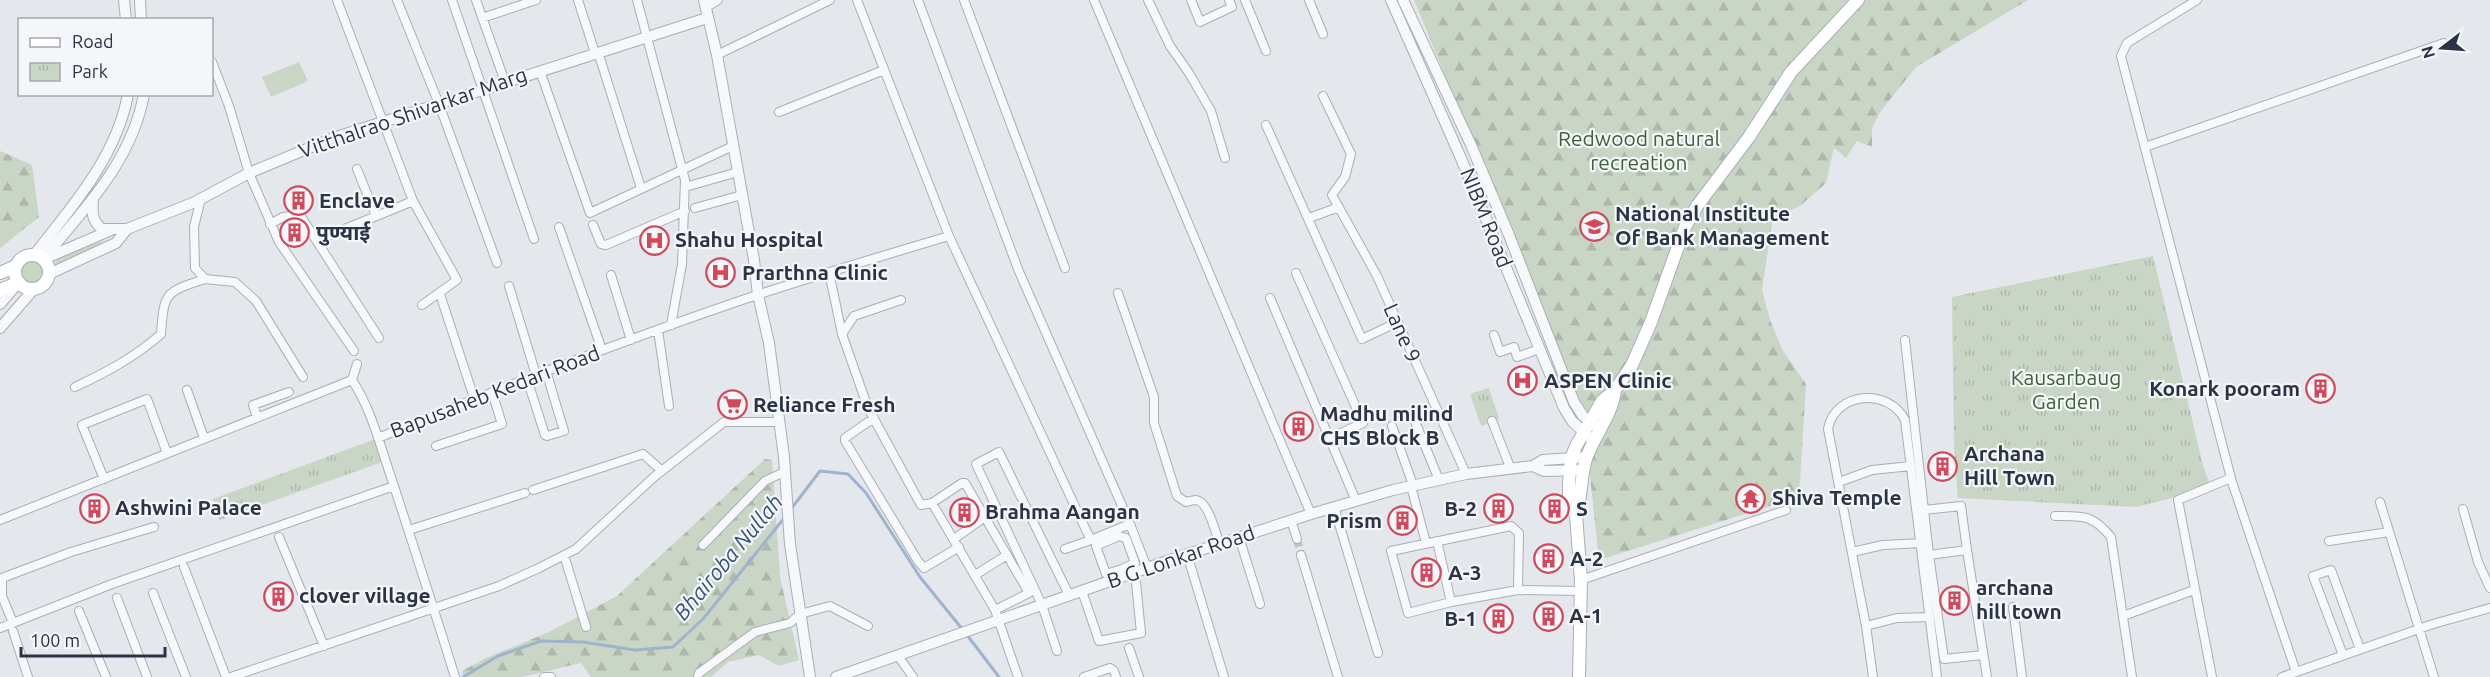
<svg xmlns="http://www.w3.org/2000/svg" width="2490" height="677" font-family="Ubuntu,'Noto Sans Devanagari',sans-serif">
<style>
.green{fill:#c9d6c5}
.forest{fill:url(#forest-firs)}
.park{fill:url(#park-tufts)}
.lines{fill:none;stroke-linecap:round;stroke-linejoin:round}
.stream{stroke:#9fb4cc;stroke-width:3}
.minor-tunnel{stroke:#bfc3cb;stroke-width:8;stroke-dasharray:8 4;stroke-linecap:butt}
.minor-casing{stroke:#a9aeb7;stroke-width:10}
.tertiary-casing{stroke:#a9aeb7;stroke-width:12}
.secondary-casing{stroke:#a9aeb7;stroke-width:14}
.minor{stroke:#f7f8fa;stroke-width:8}
.tertiary{stroke:#f7f8fa;stroke-width:10}
.secondary{stroke:#fff;stroke-width:12}
.labels{text-anchor:middle;stroke-width:4.5;stroke-linejoin:round;paint-order:stroke}
.street-label{font-size:21px;fill:#2b3445;stroke:#f4f6f9}
.park-label{font-size:21px;fill:#3f6138;stroke:#f4f6f9}
.poi-label{font-size:21px;font-weight:bold;fill:#2b3445;stroke:#f4f6f9;text-anchor:start}
.water-label{font-size:22px;font-style:italic;fill:#34527a;stroke:#f4f6f9}
</style>
<defs>
<pattern id="forest-firs" width="22" height="20" patternUnits="userSpaceOnUse" patternTransform="scale(1.5)"><rect width="22" height="20" fill="#c9d6c5"/><path d="M5 1l3.5 6h-7zM16 11l3.5 6h-7z" fill="#adb8ab"/></pattern>
<pattern id="park-tufts" width="24" height="20" patternUnits="userSpaceOnUse" patternTransform="scale(1.5)"><rect width="24" height="20" fill="#c9d6c5"/><path d="M3 7l-1-3M5 7V3M7 7l1-3M15 17l-1-3M17 17v-4M19 17l1-3" fill="none" stroke="#adb8ab"/></pattern>
</defs>
<rect width="100%" height="100%" fill="#e4e7ec"/>
<path class="green" d="M299 62 308 81 271 97 262 77Z
M105 240 47 279 58 257Z
M54 255 39 283 11 288 25 259Z"/>
<path class="forest" d="M1414 0H2028L1916 67 1880 112 1872 128V147L1857 141 1846 158 1834 148 1826 183 1800 206 1773 218 1762 289 1770 320 1782 349 1806 384 1799 497 1599 560 1583 410Z
M0 151 32 165 39 217 0 248Z
M765 459 772 460 780 577 799 660 779 666 759 655 728 662 711 677H591L581 663 522 677H464L462 671 486 658 549 632 617 596Z"/>
<path class="park" d="M2153 256 2203 465 2211 488 2136 507 1958 498 1954 450 1952 297Z
M1489 388 1499 419 1481 426 1470 394Z
M378 438 385 461 220 520 213 499Z"/>
<g class="lines">
<path class="stream" d="M791 509 820 471 848 474 866 493 920 577 963 630
M967 635 999 677
M463 677 498 656 541 641 583 642 635 650 673 647 703 619 785 517"/>
<path class="minor-tunnel" d="M1297 539 1301 555"/>
<defs>
<path id="minor" d="M337 0 413 201 457 280 422 305
M397 0 439 104 497 263
M452 0 534 239
M476 0 505 82
M578 0 595 53
M637 0 685 180 682 264 671 325
M857 0 949 236 1086 530 1091 540 1130 524 1147 568
M918 0 1018 269 1130 524
M964 0 1065 268
M1094 0 1311 514
M1148 0 1170 46 1189 73 1211 111 1225 158
M1191 0 1200 22 1232 7 1229 0
M1245 0 1266 51
M1309 0 1323 34
M2197 0 2127 43 2121 56 2232 482 2296 672
M705 8 718 0
M482 18 536 0
M598 52 641 188
M717 55 830 0
M212 62 229 106 249 173 279 242 354 351
M540 71 590 213 733 146
M1323 96 1351 154 1345 177 1332 195 1377 276 1466 474
M779 112 884 70
M1266 125 1362 339 1398 322
M2145 147 2444 43
M357 169 376 216
M685 187 738 172
M201 198 194 227 195 268 205 279 235 282 256 301 303 377
M695 208 742 195
M1309 218 1339 207
M270 224 283 217 300 215 379 338
M593 225 601 244 606 245 685 211
M559 227 602 350
M318 240 413 201
M829 272 842 334 868 408 921 505 932 503 995 610 1018 677
M1296 273 1363 423 1330 438
M611 275 631 340
M509 286 536 375
M1118 293 1154 397V423L1177 496 1186 502C1190 501 1193 500 1196 500 1208 501 1216 533 1219 543
M440 294 474 398
M1270 298 1356 501
M658 330 669 406
M842 334 854 316 901 300
M1494 335 1500 352 1514 347 1517 357 1539 349
M1905 340 1929 555 1967 550 1987 677
M527 379 545 435 547 436 564 431 546 371
M352 380 357 364
M75 387C107 372 135 357 161 334 164 292 165 292 205 279
M187 390 204 438
M1412 414 1439 480
M257 417 253 405 289 392
M874 418 845 438V441L918 561 924 568 959 547
M1492 421 1510 467
M1392 426 1413 485
M378 438C503 387 629 338 757 295 821 274 885 255 949 236
M436 446 502 424 492 392
M104 479 82 425 147 399 167 453
M1839 482 1872 470 1911 466
M1411 486 1426 543
M533 490 643 454 662 471
M2380 502 2434 677
M932 503 962 483H965L1029 593 995 610
M1334 507 1378 653
M2463 509 2478 562 2490 588
M1924 510 1961 506 1967 550
M2055 516C2082 516 2092 514 2111 537L2132 677
M0 520 352 380C372 410 381 449 393 483 414 548 435 612 455 677
M1291 520 1297 539
M409 530 525 493
M279 537 324 646
M1239 537 1260 604
M954 539 985 517
M1437 541 1451 602
M2329 541 2389 532
M703 545 765 481 784 472
M1065 549 1091 540
M1852 552 1883 545 1921 543
M1187 554 1224 677
M564 555 586 627
M1301 555 1338 677
M1929 555 1944 659 1983 655
M184 567 226 677
M1122 569 1135 563 1126 538 1119 536 1096 546 1106 574 1122 569 1125 576
M975 575 1007 555
M1581 580 1786 510
M1518 590 1519 533 1511 526 1391 551 1408 613 1451 602 1518 590 1580 591
M1082 591 1099 641 1141 633 1135 572
M153 593 186 677
M117 598 147 677
M2013 607 2022 677
M79 611 106 677
M2123 616 2194 590
M13 623 2 596V578L71 552 154 527
M1866 626 1897 618 1930 617
M0 628 112 584 394 486
M13 631 28 677
M1129 648 1139 677
M1057 651 1042 605 976 464 999 452 1069 595
M2343 655 2313 576 2331 570 2360 649
M898 656 913 677
M231 677 446 604 499 586 539 568 576 549 654 477 724 422H778
M544 677H551
M698 677 699 673 755 632 790 623 800 614 830 606 868 626
M1084 677 1110 668 1114 671 1116 677
M1873 677 1866 626 1828 429C1835 391 1889 388 1905 420L1937 677
M2212 677 2178 500 2231 478
M2282 677 2433 624 2490 608"/>
<path id="tertiary" d="M124 0 126 20
M140 0 141 20
M704 0 717 55 754 260 758 295 769 343 784 457 790 544 810 677
M1391 0 1460 156 1564 408 1572 421 1590 438
M1403 0 1471 145 1509 235 1574 402 1583 416 1596 427
M93 198C92 211 91 220 102 229H127L195 202 249 173 333 138 707 18
M34 255C72 207 117 156 128 94
M46 258 109 231
M43 259C85 208 132 161 144 94
M49 274 116 243 127 229
M0 304 18 283
M0 328 34 289
M1533 466 1544 471 1583 470
M836 677 1170 560 1311 514 1393 490 1466 474 1533 466 1543 460 1587 457"/>
<path id="secondary" d="M15 272a17 17 0 1 1 34 0a17 17 0 1 1-34 0Z
M0 273 16 266
M0 290 19 282
M1576 515C1582 497 1580 478 1586 459 1594 435 1612 416 1615 390
M1579 677 1581 580 1576 515 1569 500V483L1571 459 1576 446 1602 401 1615 390 1632 365 1651 322 1685 227 1697 206 1749 137 1791 72 1858 0"/>
</defs>
<use href="#minor" class="minor-casing"/>
<use href="#tertiary" class="tertiary-casing"/>
<use href="#secondary" class="secondary-casing"/>
<use href="#minor" class="minor"/>
<use href="#tertiary" class="tertiary"/>
<use href="#secondary" class="secondary"/>
</g>
<defs>
<symbol id="building-ring" viewBox="-11 -11 22 22"><circle r="9.5" fill="#f4f6f9" stroke="#d1495b" stroke-width="1.5"/><path d="M-4-6H4V6H1V3H-1V6H-4ZM-2.5-4.3h1.7v1.8h-1.7ZM.8-4.3h1.7v1.8H.8ZM-2.5-1h1.7V.8h-1.7ZM.8-1h1.7V.8H.8Z" fill="#d1495b"/></symbol>
<symbol id="university-ring" viewBox="-11 -11 22 22"><circle r="9.5" fill="#f4f6f9" stroke="#d1495b" stroke-width="1.5"/><path d="M0-5L7-2L0 1L-7-2ZM-4 1L0 2.5L4 1V4Q0 6-4 4Z" fill="#d1495b"/></symbol>
<symbol id="hospital-ring" viewBox="-11 -11 22 22"><circle r="9.5" fill="#f4f6f9" stroke="#d1495b" stroke-width="1.5"/><path d="M-5-5h3v3.5h4V-5h3V5h-3V1.5h-4V5h-3Z" fill="#d1495b"/></symbol>
<symbol id="supermarket-ring" viewBox="-11 -11 22 22"><circle r="9.5" fill="#f4f6f9" stroke="#d1495b" stroke-width="1.5"/><path d="M-6-5.5h2.5l.6 2H6L4.5 2H-2.5L-4.4-4H-6ZM-1.5 3.2a1.3 1.3 0 1 0 .1 0ZM3 3.2a1.3 1.3 0 1 0 .1 0Z" fill="#d1495b"/></symbol>
<symbol id="temple-ring" viewBox="-11 -11 22 22"><circle r="9.5" fill="#f4f6f9" stroke="#d1495b" stroke-width="1.5"/><path d="M0-6L5-2H3V0L6.5 2.5H4V6H1.5V3h-3V6H-4V2.5H-6.5L-3 0V-2H-5Z" fill="#d1495b"/></symbol>
</defs>
<g fill-rule="evenodd">
<use href="#building-ring" x="282" y="184" width="33" height="33"/>
<use href="#university-ring" x="1578" y="210" width="33" height="33"/>
<use href="#building-ring" x="278" y="216" width="33" height="33"/>
<use href="#hospital-ring" x="638" y="224" width="33" height="33"/>
<use href="#hospital-ring" x="704" y="256" width="33" height="33"/>
<use href="#hospital-ring" x="1506" y="364" width="33" height="33"/>
<use href="#building-ring" x="2304" y="372" width="33" height="33"/>
<use href="#supermarket-ring" x="716" y="388" width="33" height="33"/>
<use href="#building-ring" x="1282" y="410" width="33" height="33"/>
<use href="#building-ring" x="1926" y="450" width="33" height="33"/>
<use href="#temple-ring" x="1734" y="482" width="33" height="33"/>
<use href="#building-ring" x="78" y="492" width="33" height="33"/>
<use href="#building-ring" x="1482" y="492" width="33" height="33"/>
<use href="#building-ring" x="1538" y="492" width="33" height="33"/>
<use href="#building-ring" x="948" y="496" width="33" height="33"/>
<use href="#building-ring" x="1386" y="504" width="33" height="33"/>
<use href="#building-ring" x="1532" y="542" width="33" height="33"/>
<use href="#building-ring" x="1410" y="556" width="33" height="33"/>
<use href="#building-ring" x="262" y="580" width="33" height="33"/>
<use href="#building-ring" x="1938" y="584" width="33" height="33"/>
<use href="#building-ring" x="1532" y="600" width="33" height="33"/>
<use href="#building-ring" x="1482" y="602" width="33" height="33"/>
</g>
<g class="labels">
<g class="street-label">
<text transform="translate(413 113) rotate(-19)" y="7">Vitthalrao Shivarkar Marg</text>
<text transform="translate(1486 218) rotate(68)" y="7">NIBM Road</text>
<text transform="translate(1402 333) rotate(66)" y="7">Lane 9</text>
<text transform="translate(495 392) rotate(-21)" y="7">Bapusaheb Kedari Road</text>
<text transform="translate(1181 557) rotate(-19)" y="7">B G Lonkar Road</text>
</g>
<g class="park-label">
<text x="1639" y="146">Redwood natural<tspan x="1639" dy="24">recreation</tspan></text>
<text x="2066" y="385">Kausarbaug<tspan x="2066" dy="24">Garden</tspan></text>
</g>
<g class="poi-label">
<text x="319" y="208">Enclave</text>
<text x="1615" y="221">National Institute<tspan x="1615" dy="24">Of Bank Management</tspan></text>
<text x="316" y="240">पुण्याई</text>
<text x="675" y="247">Shahu Hospital</text>
<text x="742" y="280">Prarthna Clinic</text>
<text x="1544" y="388">ASPEN Clinic</text>
<text x="2300" y="396" text-anchor="end">Konark pooram</text>
<text x="753" y="412">Reliance Fresh</text>
<text x="1320" y="421">Madhu milind<tspan x="1320" dy="24">CHS Block B</tspan></text>
<text x="1964" y="461">Archana<tspan x="1964" dy="24">Hill Town</tspan></text>
<text x="1772" y="505">Shiva Temple</text>
<text x="115" y="515">Ashwini Palace</text>
<text x="1477" y="516" text-anchor="end">B-2</text>
<text x="1576" y="516">S</text>
<text x="985" y="519">Brahma Aangan</text>
<text x="1382" y="528" text-anchor="end">Prism</text>
<text x="1570" y="566">A-2</text>
<text x="1448" y="580">A-3</text>
<text x="1976" y="595">archana<tspan x="1976" dy="24">hill town</tspan></text>
<text x="299" y="603">clover village</text>
<text x="1569" y="623">A-1</text>
<text x="1477" y="626" text-anchor="end">B-1</text>
</g>
<g class="water-label">
<text transform="translate(728 557) rotate(-50)" y="8">Bhairoba Nullah</text>
</g>
</g>
<rect x="18" y="18" width="195" height="78" fill="#f4f6f9" stroke="#a4a8b1" stroke-width="1.5"/>
<rect x="30" y="38" width="30" height="9" fill="#ffffff" stroke="#a4a8b1" stroke-width="1.5"/>
<text x="72" y="48" font-size="18" fill="#2b3445">Road</text>
<rect x="30" y="63" width="30" height="18" fill="url(#park-tufts)" stroke="#a4a8b1" stroke-width="1.5"/>
<text x="72" y="78" font-size="18" fill="#2b3445">Park</text>
<g transform="translate(2442 48) rotate(253)" stroke="#f4f6f9" stroke-width="4.5" paint-order="stroke">
<path d="M0-4.5L10 22L0 15L-10 22Z" fill="#2b3445"/>
<text y="-9" font-size="16" font-weight="bold" text-anchor="middle" fill="#2b3445">N</text>
</g>
<path d="M21 647v9h144v-9" fill="none" stroke="#2b3445" stroke-width="3"/>
<text x="30" y="647" font-size="18" fill="#2b3445" stroke="#f4f6f9" stroke-width="4.5" paint-order="stroke">100 m</text>
</svg>
